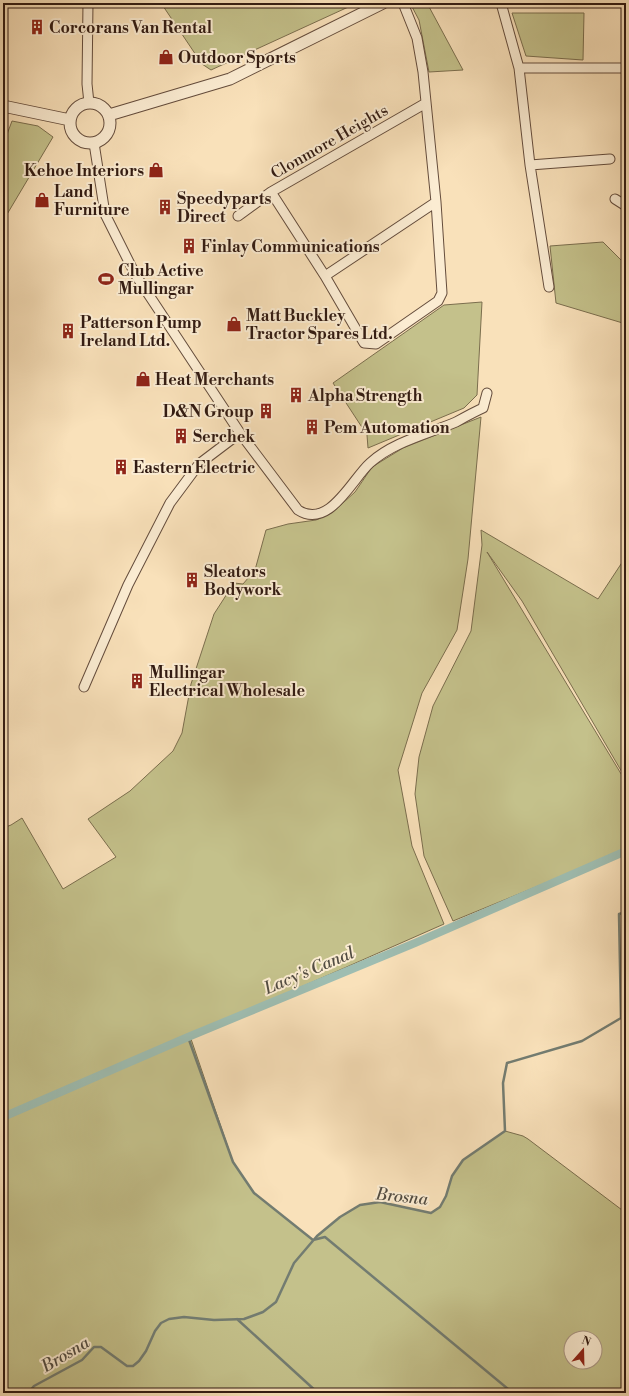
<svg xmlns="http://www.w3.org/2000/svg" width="629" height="1396" font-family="'Libre Bodoni',serif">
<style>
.green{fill:#c4c18b;stroke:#7b6e4e;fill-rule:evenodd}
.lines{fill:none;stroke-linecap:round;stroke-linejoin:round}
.stream{stroke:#737c71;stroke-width:2.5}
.canal{stroke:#9ebdb1;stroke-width:8}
.minor-casing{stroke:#644c3c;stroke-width:11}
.tertiary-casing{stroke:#644c3c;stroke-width:13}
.minor{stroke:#fbecd2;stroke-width:9}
.tertiary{stroke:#fbecd2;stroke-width:11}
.labels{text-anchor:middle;stroke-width:4;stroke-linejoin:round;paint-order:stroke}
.poi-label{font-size:16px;font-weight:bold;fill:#321b12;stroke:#fbecd2;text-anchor:start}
.street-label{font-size:16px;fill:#321b12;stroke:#fbecd2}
.water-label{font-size:17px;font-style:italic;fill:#524c42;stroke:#fbecd2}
</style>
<rect width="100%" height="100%" fill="#f9e1ba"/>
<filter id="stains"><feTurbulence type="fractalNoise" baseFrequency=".005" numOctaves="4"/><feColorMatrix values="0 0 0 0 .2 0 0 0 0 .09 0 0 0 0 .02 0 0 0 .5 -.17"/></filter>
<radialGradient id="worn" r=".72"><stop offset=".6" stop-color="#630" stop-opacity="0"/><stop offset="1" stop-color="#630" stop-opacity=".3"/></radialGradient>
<path class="green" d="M161 3H357L211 70 202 64Z
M410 3H427L463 70 429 72 419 20Z
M512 13H584L583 60 526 56Z
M12 121 38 126 53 137 3 221V145Z
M603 242 626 265V324L556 303 550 246Z
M482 302 477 395 464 408 368 448 367 435 333 383 444 305Z
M481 417 468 559 457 630 422 693 398 770 412 846 444 924 190 1036 233 1162 254 1193 313 1240 340 1217 360 1205 380 1202 431 1213 440 1207 446 1196 452 1176 463 1160 505 1131 523 1136 528 1139 626 1213V1393H3V828L11 825 22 818 63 889 116 857 88 819 130 791 173 751 182 733 191 684 214 614 234 583 243 584 255 570 266 530 288 524 316 520 333 512 355 492 372 467 403 448ZM571 1338H595V1362H571Z
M481 530 598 599 623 561 626 558V779L522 601 487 552 626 782V850L453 921 424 856 415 794 419 757 433 706 471 631 482 545Z"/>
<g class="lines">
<path class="stream" d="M188 1037 233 1162 254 1193 313 1240 325 1237 513 1393
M237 1319 318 1393
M28 1393 34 1386 82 1360 94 1347H101L127 1366H133L139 1361 146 1351 155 1331 161 1323 169 1319 184 1317 214 1320 244 1319 263 1312 276 1302 294 1263 317 1236 340 1217 360 1205 380 1202 431 1213 440 1207 446 1196 452 1176 463 1160 505 1131 503 1083 507 1063 582 1041 621 1018 619 914 626 912"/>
<path class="canal" d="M3 1117 188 1037 415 943 626 851"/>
<defs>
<path id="minor" d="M88 3 87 84 89 103
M403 3 417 38 423 72 436 202 442 293 438 301 376 344 364 343 325 276 271 192 426 103
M501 3 519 68 530 165 549 287
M519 68H626
M94 143 105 214 135 274 240 433 298 510C329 530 352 479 370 463 393 442 427 434 456 422 465 417 474 412 483 408L487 393
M530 165 610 159
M615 199 626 206
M238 216 271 192
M325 276 436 202
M84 687 128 585 170 503 199 464 240 433"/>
<path id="tertiary" d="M70 123a20 20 0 1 1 40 0a20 20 0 1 1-40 0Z
M3 106 70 120
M109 115 230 79 383 3"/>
</defs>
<use href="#minor" class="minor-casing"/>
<use href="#tertiary" class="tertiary-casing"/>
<use href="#minor" class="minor"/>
<use href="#tertiary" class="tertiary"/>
</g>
<defs>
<symbol id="building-bare" viewBox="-9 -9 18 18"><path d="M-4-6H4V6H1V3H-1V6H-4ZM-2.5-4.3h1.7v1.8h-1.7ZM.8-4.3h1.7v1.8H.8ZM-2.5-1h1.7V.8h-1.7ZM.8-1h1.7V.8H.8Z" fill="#8f2418" stroke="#fbecd2" stroke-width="2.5" paint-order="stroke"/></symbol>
<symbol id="shop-bare" viewBox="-9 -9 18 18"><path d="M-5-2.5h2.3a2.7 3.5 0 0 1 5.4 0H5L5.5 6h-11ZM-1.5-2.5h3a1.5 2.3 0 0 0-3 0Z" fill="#8f2418" stroke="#fbecd2" stroke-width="2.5" paint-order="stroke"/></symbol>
<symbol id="stadium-bare" viewBox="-9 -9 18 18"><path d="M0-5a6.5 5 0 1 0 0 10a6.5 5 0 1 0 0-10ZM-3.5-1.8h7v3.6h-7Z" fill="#8f2418" stroke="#fbecd2" stroke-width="2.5" paint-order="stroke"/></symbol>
</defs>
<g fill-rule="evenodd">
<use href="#building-bare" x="26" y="16" width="22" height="22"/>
<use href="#shop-bare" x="155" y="46" width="22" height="22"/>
<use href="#shop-bare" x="145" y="159" width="22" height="22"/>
<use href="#shop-bare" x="31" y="189" width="22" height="22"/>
<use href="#building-bare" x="154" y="196" width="22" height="22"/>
<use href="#building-bare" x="178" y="235" width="22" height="22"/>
<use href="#stadium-bare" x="95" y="268" width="22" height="22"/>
<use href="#shop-bare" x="223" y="313" width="22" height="22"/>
<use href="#building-bare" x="57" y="320" width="22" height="22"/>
<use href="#shop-bare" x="132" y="368" width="22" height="22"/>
<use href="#building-bare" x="285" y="384" width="22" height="22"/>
<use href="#building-bare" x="255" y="400" width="22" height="22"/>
<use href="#building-bare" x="301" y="416" width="22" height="22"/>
<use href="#building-bare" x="170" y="425" width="22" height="22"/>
<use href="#building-bare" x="110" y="456" width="22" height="22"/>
<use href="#building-bare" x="181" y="569" width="22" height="22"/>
<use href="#building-bare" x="126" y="670" width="22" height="22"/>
</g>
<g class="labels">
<g class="poi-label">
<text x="49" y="33">Corcorans Van Rental</text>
<text x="178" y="63">Outdoor Sports</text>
<text x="144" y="176" text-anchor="end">Kehoe Interiors</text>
<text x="54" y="197">Land<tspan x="54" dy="18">Furniture</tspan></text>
<text x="177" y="204">Speedyparts<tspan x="177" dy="18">Direct</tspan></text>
<text x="201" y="252">Finlay Communications</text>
<text x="118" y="276">Club Active<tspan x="118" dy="18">Mullingar</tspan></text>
<text x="246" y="321">Matt Buckley<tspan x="246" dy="18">Tractor Spares Ltd.</tspan></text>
<text x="80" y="328">Patterson Pump<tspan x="80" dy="18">Ireland Ltd.</tspan></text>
<text x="155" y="385">Heat Merchants</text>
<text x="308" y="401">Alpha Strength</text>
<text x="254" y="417" text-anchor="end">D&amp;N Group</text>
<text x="324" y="433">Pem Automation</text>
<text x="193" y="442">Serchek</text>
<text x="133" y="473">Eastern Electric</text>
<text x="204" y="577">Sleators<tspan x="204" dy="18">Bodywork</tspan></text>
<text x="149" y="678">Mullingar<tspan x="149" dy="18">Electrical Wholesale</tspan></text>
</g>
<g class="street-label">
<text transform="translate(329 141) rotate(-30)" y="6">Clonmore Heights</text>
</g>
<g class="water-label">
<text transform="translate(309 970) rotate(-23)" y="6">Lacy's Canal</text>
<text transform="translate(402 1196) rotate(6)" y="6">Brosna</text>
<text transform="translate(65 1354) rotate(-31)" y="6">Brosna</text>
</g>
</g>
<rect width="629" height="1396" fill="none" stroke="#f9e1ba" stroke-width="16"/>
<rect x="4" y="4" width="621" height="1388" fill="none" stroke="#321b12" stroke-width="2"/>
<rect x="8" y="8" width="613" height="1380" fill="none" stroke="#321b12"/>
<g transform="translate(583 1350) rotate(20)"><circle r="19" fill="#fbecd2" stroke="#ab9885"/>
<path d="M0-3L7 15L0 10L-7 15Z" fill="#8f2418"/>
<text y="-6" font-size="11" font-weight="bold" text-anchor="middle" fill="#321b12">N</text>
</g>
<rect width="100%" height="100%" filter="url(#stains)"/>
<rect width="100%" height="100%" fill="url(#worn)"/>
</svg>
